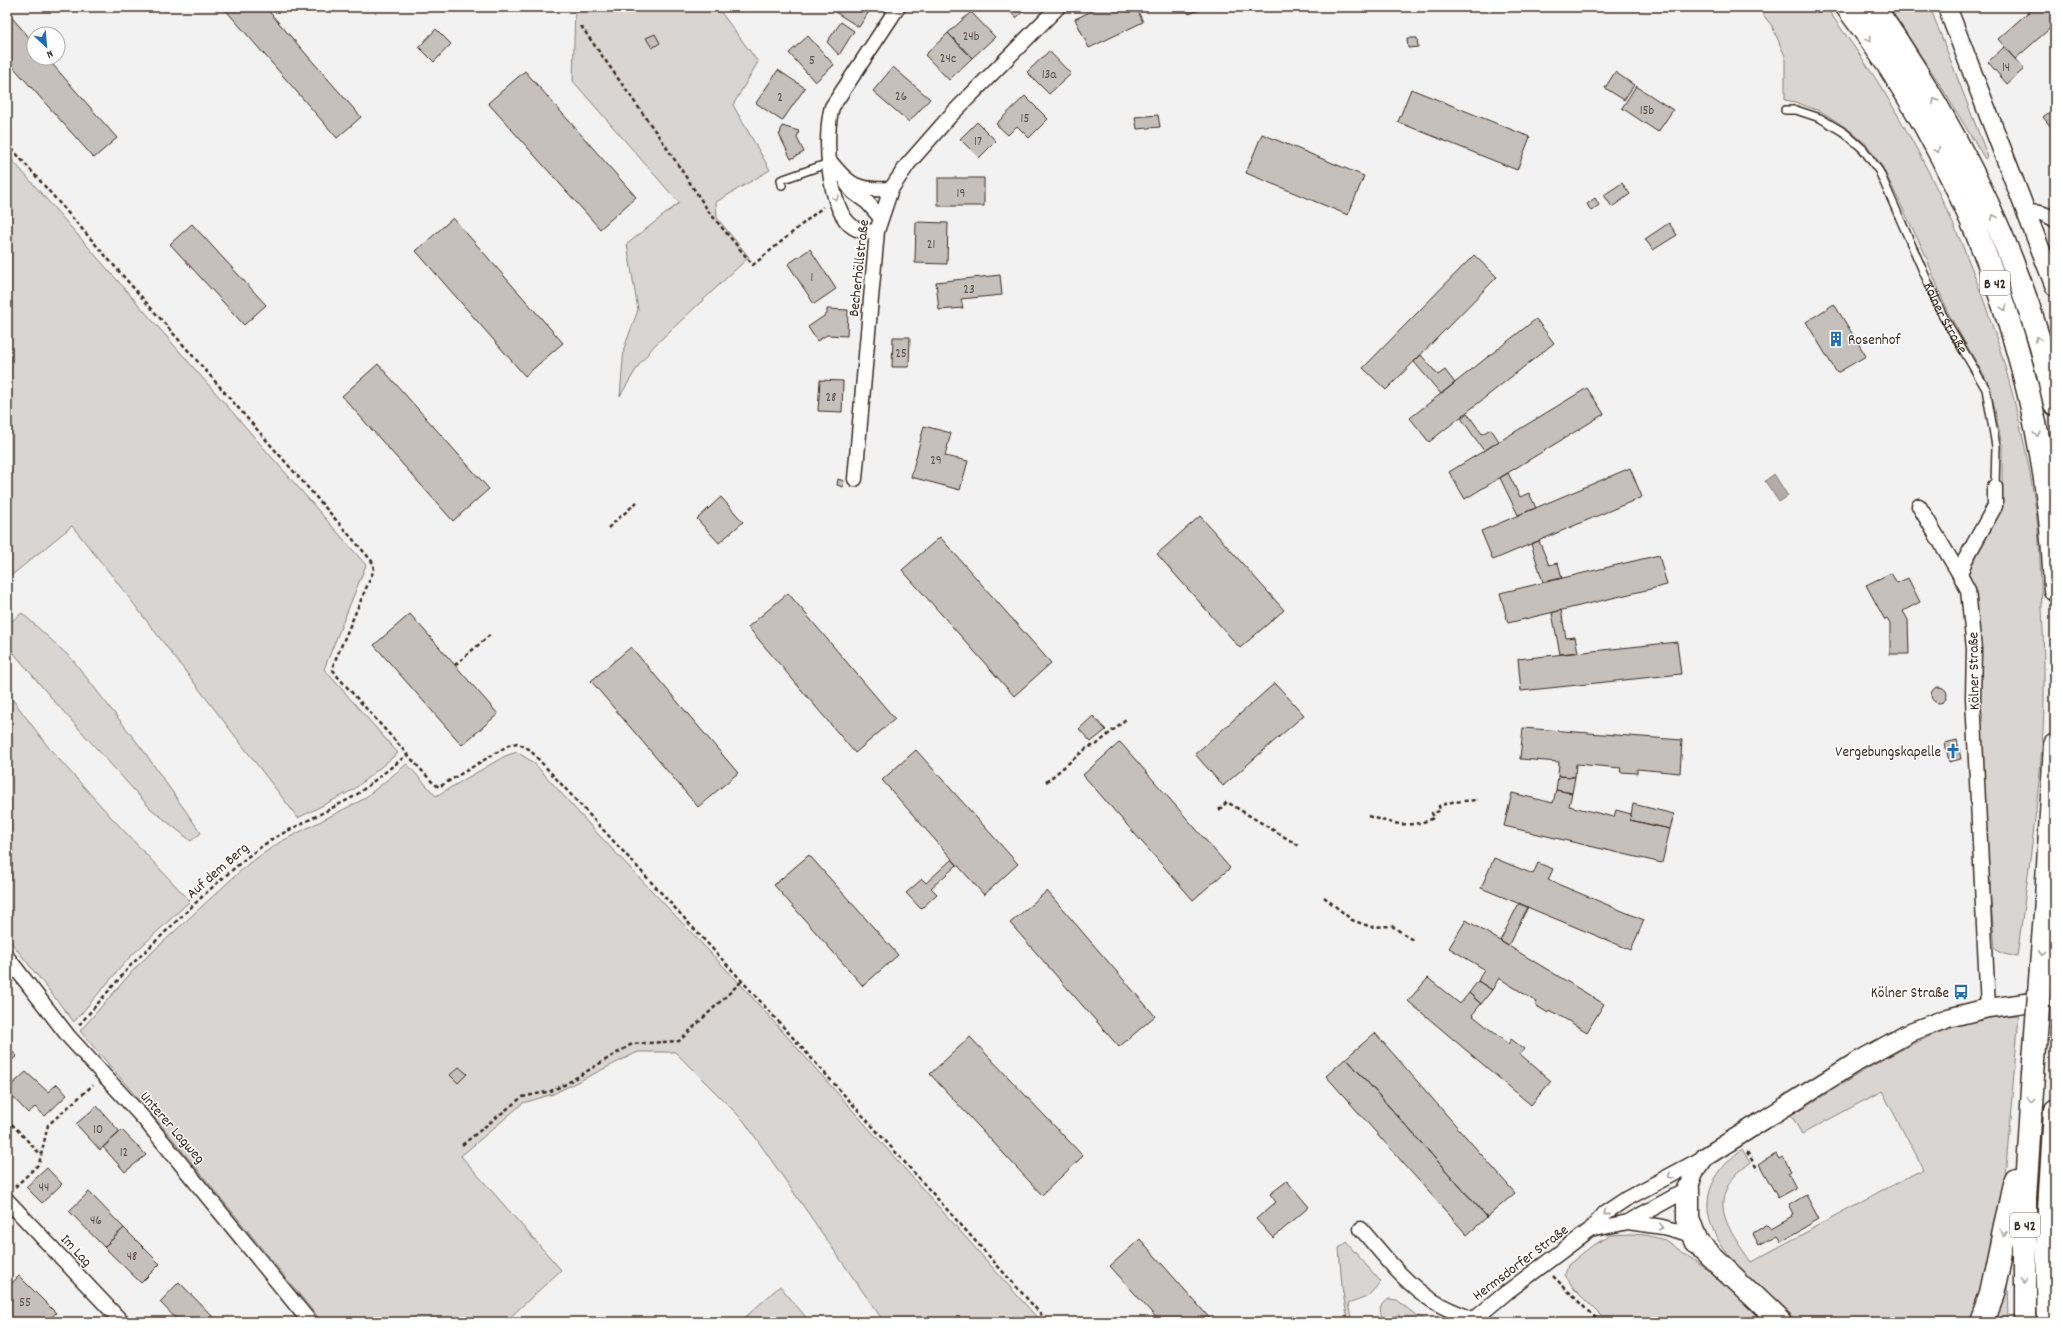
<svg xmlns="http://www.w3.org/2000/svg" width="2062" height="1329" font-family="Dekko,sans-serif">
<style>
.green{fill:#d8d5d2;stroke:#8a8078}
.water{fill:#b2aba7;stroke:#827770}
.building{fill:#c6c0bd;stroke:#3b2a1e}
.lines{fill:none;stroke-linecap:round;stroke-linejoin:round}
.service-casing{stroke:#3b2a1e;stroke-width:10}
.minor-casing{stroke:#3b2a1e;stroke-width:17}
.tertiary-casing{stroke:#3b2a1e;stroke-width:21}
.trunk-casing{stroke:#3b2a1e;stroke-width:25}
.path{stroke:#3b2a1e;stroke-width:2.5;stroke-dasharray:4 3;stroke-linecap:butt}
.service{stroke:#fff;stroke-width:7}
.minor{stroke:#fff;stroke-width:14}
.tertiary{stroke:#fff;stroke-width:18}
.trunk{stroke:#fff;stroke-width:22}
.trunk-bridge-casing{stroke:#3b2a1e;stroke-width:25;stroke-linecap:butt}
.trunk-bridge{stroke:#fff;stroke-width:22}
.oneway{stroke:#a79f9a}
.labels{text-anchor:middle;stroke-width:3;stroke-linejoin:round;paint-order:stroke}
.number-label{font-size:13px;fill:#5e5046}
.shield{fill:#fff;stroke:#766a62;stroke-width:1}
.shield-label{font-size:14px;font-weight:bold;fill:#3b2a1e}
.street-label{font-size:15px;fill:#3b2a1e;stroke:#fff}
.poi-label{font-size:15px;fill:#3b2a1e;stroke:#fff;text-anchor:end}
</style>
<rect width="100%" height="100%" fill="#f3f2f2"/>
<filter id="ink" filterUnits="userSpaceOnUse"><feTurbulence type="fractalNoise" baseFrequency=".025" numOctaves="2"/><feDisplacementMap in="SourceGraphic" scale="8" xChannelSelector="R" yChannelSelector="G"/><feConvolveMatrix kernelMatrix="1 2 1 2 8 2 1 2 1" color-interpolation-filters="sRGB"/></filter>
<g filter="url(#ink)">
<path class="green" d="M575 7H717L758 62 733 105 770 170 716 202 717 218 749 257 654 346 639 365 620 396 624 348 638 310 627 244 679 203 573 81Z
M1757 7H1826C1849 40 1873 72 1893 107 1964 227 2012 359 2034 497 2040 532 2040 570 2042 607 2044 649 2045 691 2043 732 2038 808 2027 882 2017 957L2004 954 1995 949 1983 812 1980 717 1981 649 1975 587 1967 574 2002 509V445L1990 386 1947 311 1925 254 1883 168 1867 145 1848 129 1822 112 1795 102 1785 100V56L1772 26Z
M1889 7H1930L1988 157 1985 159 1939 83Z
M7 154 366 565 324 669 398 753 353 790 298 818 113 577 72 526 7 579Z
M22 613 72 659 143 750 201 833 191 841 150 808 54 701 7 645V625Z
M7 692 49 748 111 817 190 901 129 958 74 1022 7 937Z
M517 752 534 763 597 833 743 987 1041 1322H884L744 1121 675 1052H638L553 1094 523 1103 461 1156 561 1270 505 1322H322L171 1137 80 1031 137 966 248 864 280 842 362 800 407 764 436 796 505 756Z
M2019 1015 2003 1200 1992 1260 1973 1322H1798C1747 1276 1659 1214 1742 1149L1750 1163C1704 1196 1725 1225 1751 1262L1923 1169 1882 1091 1802 1134 1791 1115C1863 1074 1932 1018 2019 1015Z
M1628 1234 1646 1235 1665 1240 1708 1270 1763 1322H1607L1574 1289 1565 1275 1568 1265 1593 1245 1612 1235Z
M1346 1242 1381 1282 1367 1297 1348 1304 1352 1322H1348L1342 1287 1339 1248Z
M2006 1281 2007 1322H1991Z
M780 1286 810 1322H740Z
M1389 1299 1397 1300 1417 1316 1432 1322H1401L1399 1315 1383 1319C1378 1310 1380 1303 1389 1299Z"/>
<path class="water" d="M1774 474 1788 496 1779 502 1765 481Z"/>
<path class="building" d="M223 7H265L361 117 337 138Z
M838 7H872L859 27 835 12Z
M1006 7H1028L1016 18Z
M1100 7H1136L1143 22 1089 48 1075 19Z
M1186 7H1207L1189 14Z
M2034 7H2051L2055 11V24L2015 59 1998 39Z
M7 12 34 43V58H47L117 138 94 158 7 60Z
M971 12 995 37 972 58 948 33Z
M841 22 854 31 839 55 827 42Z
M436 29 451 44 434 62 419 47Z
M948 33 972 58 949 80 925 55Z
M655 34 660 43 652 48 646 38Z
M808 36 834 65 815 82 789 53Z
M1407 38H1417L1418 47 1408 48Z
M2004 47 2024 69 2007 84 1988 62Z
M1049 51 1071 74 1049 94 1027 72Z
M893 67 930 99 909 122 873 91Z
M778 70 805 88 782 121 756 103Z
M525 71 636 197 600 229 488 103Z
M1615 72 1634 85 1624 100 1605 88Z
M1636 86 1673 110 1658 132 1622 108Z
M1411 89 1530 137 1517 170 1398 122Z
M1025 96 1048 119 1029 138 1017 126 1008 135 996 124Z
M2055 108V132L2043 117Z
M1158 115 1160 127 1137 129 1135 117Z
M977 122 996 141 979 158 960 139Z
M782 126 799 131 797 138 804 152 791 159 779 134H780Z
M1262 134 1364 176 1348 215 1246 173Z
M938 178H984V206H938Z
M1622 183 1630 194 1612 207 1604 195Z
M1595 198 1599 205 1591 211 1587 204Z
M453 218 563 343 525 376 416 251Z
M916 222 948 223 947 264 915 263Z
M1669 223 1677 235 1653 250 1645 239Z
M192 224 266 305 244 325 170 244Z
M810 249 836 289 814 304 788 264Z
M1474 255 1497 277 1386 390 1363 368Z
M1000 275 1002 295 961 299 963 308 939 310 936 282Z
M1834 304 1866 356 1837 373 1806 322Z
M827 309 848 310 847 336 827 335 817 341 808 327 827 314Z
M1536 319 1554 343 1429 442 1410 418Z
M893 337H910L909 367H892Z
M1421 355 1438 375 1445 370 1455 383 1441 394 1414 362Z
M378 364 489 489 453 521 342 396Z
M820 380 843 381 842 412 818 411Z
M1587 388 1604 414 1465 499 1449 472Z
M1467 413 1482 434 1491 429 1499 441 1484 451 1461 418Z
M924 426 951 433 945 456 968 461 960 490 911 477Z
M1630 468 1642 497 1493 560 1481 531Z
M1508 473 1520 497 1529 493 1536 508 1518 515 1500 478Z
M838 479 844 481 843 487 837 485Z
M721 497 743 522 719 543 697 519Z
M1200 516 1284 610 1240 648 1157 554Z
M940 537 1051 663 1014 696 902 570Z
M1539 541 1549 565 1558 563 1562 578 1543 582 1531 544Z
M1659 555 1667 585 1508 623 1500 593Z
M1891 573 1897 583 1908 578 1920 602 1903 611 1908 620 1909 654H1890V624L1887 619 1885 620 1866 585Z
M788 593 895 719 855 753 748 627Z
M1561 610 1566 638 1575 637 1578 652 1560 654 1552 613Z
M410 614 498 714 462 745 374 645Z
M1677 642 1681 674 1521 691 1518 659Z
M631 647 738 773 698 807 591 681Z
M1275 683 1304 715 1223 786 1195 754Z
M1931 695a8 8 0 1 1 16 0a8 8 0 1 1-16 0Z
M1093 716 1106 730 1091 742 1079 729Z
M1523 728 1682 740 1680 773 1637 769V773L1620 772 1621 768 1576 764 1575 777 1558 776 1559 762 1520 759Z
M1957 740 1961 759 1949 762 1945 743Z
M1120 742 1230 868 1193 900 1083 775Z
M916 750 1018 864 984 895 882 780Z
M1558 776 1575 777 1572 793 1556 790Z
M1556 790 1572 793 1569 806 1614 817 1616 810 1631 814 1630 820 1670 829 1662 863 1504 826 1512 793 1553 803Z
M1633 804 1674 814 1670 829 1630 820Z
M809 855 898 955 863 986 774 885Z
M1494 858 1533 874 1538 863 1553 869 1548 880 1644 920 1631 950 1481 888Z
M952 859 957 865 931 888 937 894 921 909 906 893 922 879 926 883Z
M1047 891 1155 1016 1119 1047 1010 923Z
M1519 903 1528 907 1508 946 1500 941Z
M1466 920 1604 1004 1587 1032 1550 1010 1548 1013 1535 1005 1537 1002 1499 978 1492 990 1478 981 1484 969 1449 948Z
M1428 978 1460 1004 1469 993 1481 1004 1472 1015 1508 1044 1511 1039 1524 1049 1520 1054 1551 1081 1531 1105 1408 1001Z
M1478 981 1492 990 1481 1004 1469 993Z
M1375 1033 1515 1193 1487 1217 1346 1058Z
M970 1037 1083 1156 1042 1195 930 1074Z
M7 1047 17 1056 7 1064Z
M1346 1058 1487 1217 1467 1235 1326 1076Z
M459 1067 467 1074 458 1083 450 1075Z
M26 1072 48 1092 57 1084 67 1095 45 1116 35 1107 28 1113 7 1091V1089Z
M97 1106 120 1132 100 1150 76 1124Z
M122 1130 146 1155 125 1172 103 1147Z
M1776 1154 1779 1159 1783 1157 1791 1171 1788 1173 1796 1188 1778 1198 1759 1164Z
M47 1168 62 1184 42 1203 26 1187Z
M1287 1181 1309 1207 1273 1238 1256 1219 1276 1202 1270 1194Z
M89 1192 124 1228 104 1247 69 1211Z
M1806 1195 1819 1219 1781 1241 1777 1235 1759 1245 1753 1234 1768 1225 1771 1228 1794 1215 1789 1205Z
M124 1228 160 1264 141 1283 104 1247Z
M1140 1239 1213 1322H1160L1110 1266Z
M19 1276 56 1313 46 1322H12L7 1317V1288Z
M179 1282 215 1319 212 1322H179L160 1302Z"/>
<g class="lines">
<defs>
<g id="service">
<path id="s1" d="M1785 110H1796L1820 118 1845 133 1863 149 1879 171 1942 314 1986 389 1996 446 1995 487"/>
<path d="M782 185 781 180 829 163"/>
</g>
<path id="minor" d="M829 160C849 186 858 191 891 189
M847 184 853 192 867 202 880 217
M2027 213C2039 211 2046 214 2055 220
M877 231C869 232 861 232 853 227 827 209 824 134 832 107L898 7
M855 479 877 231 891 189 908 164 951 115 1058 7
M1919 506 1960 575
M7 957 69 1037 145 1120 310 1322
M1988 1008 1973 698 1974 649 1968 590 1960 575 1965 560 1995 506V487
M7 1200 122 1322
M1628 1222 1688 1189
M1361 1229C1383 1254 1404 1283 1433 1301 1446 1309 1459 1314 1473 1319
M1590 1230 1628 1222 1663 1227 1693 1235
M1471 1322 1507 1292 1590 1230 1605 1213 1626 1199 1703 1158"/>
<path id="tertiary" d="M1947 7 2055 287
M1688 1189 1694 1172 1705 1157 1853 1064 1913 1031 1948 1018 1988 1008 2055 999"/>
<path id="trunk" d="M1847 7C1973 172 2048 382 2055 590
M1874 7C1957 127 2025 260 2055 404
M2046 900 2055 745
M1688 1189V1218L1697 1243 1780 1322
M1982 1322 1992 1295 2016 1179
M2025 1322V1199L2033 1074
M2049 1322 2047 1245 2055 1110"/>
</defs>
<use href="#service" class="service-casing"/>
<use href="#minor" class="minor-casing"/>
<use href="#tertiary" class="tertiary-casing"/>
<use href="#trunk" class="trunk-casing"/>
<path class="path" d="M581 26 665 145 709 212 753 265 823 207
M7 143 371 560 374 565 373 572 334 663 333 670 338 677 433 783 439 787 509 745 517 743 529 749 742 981 1048 1322
M608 528 637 502
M455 665 491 634
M1046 782 1088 747 1096 745 1126 719
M1219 810 1227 802 1301 847
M1368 816C1394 824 1409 829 1434 818L1432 813 1440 811 1439 806 1452 802 1478 800
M1324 897 1352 920 1371 927 1392 926 1414 941
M79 1025 132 964 207 892 246 858 272 839 355 796 408 754
M7 1119 41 1155
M462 1145 522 1097 551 1091 564 1085 632 1044 679 1041 742 981
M1747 1152 1758 1170
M15 1187 39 1164 48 1125 93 1085
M1553 1276 1599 1322
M1286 1322 1292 1317 1296 1322"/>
<use href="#service" class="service"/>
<use href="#minor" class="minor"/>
<use href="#tertiary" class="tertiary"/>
<use href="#trunk" class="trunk"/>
<defs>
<path id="trunk-bridge" d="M2033 1074 2046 900"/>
</defs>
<use href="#trunk-bridge" class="trunk-bridge-casing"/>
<use href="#trunk-bridge" class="trunk-bridge"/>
</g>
<defs><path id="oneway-chevron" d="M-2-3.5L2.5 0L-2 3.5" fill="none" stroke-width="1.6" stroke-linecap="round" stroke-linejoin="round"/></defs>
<g class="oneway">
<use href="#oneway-chevron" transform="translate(1869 39) rotate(55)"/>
<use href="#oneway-chevron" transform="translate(1935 101) rotate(-120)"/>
<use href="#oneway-chevron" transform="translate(1937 150) rotate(62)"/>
<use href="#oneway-chevron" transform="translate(836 198) rotate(71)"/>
<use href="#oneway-chevron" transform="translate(1994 217) rotate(-113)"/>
<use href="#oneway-chevron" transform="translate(2004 308) rotate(73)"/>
<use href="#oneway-chevron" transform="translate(2038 339) rotate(-107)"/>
<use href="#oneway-chevron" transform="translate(2037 434) rotate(78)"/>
<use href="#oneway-chevron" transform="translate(2042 953) rotate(94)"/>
<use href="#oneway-chevron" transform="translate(2031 1101) rotate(94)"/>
<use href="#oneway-chevron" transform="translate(1670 1176) rotate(152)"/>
<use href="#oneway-chevron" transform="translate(1606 1213) rotate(140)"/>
<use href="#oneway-chevron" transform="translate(1661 1227) rotate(12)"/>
<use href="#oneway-chevron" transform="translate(2004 1234) rotate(101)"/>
<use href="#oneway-chevron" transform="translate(2024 1279) rotate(91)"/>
</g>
</g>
<defs>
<symbol id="building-bare" viewBox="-9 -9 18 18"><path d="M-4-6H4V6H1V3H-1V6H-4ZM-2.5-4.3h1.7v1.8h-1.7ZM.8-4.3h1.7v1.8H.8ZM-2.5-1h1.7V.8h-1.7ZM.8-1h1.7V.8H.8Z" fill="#1f6fb2" stroke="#fff" stroke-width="2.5" paint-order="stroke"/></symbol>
<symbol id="church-bare" viewBox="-9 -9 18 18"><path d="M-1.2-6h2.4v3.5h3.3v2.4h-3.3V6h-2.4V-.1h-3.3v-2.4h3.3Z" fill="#1f6fb2" stroke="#fff" stroke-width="2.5" paint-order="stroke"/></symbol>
<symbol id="bus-bare" viewBox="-9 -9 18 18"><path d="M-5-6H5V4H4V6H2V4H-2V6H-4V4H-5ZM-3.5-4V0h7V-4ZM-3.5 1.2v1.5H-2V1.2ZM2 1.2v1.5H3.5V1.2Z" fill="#1f6fb2" stroke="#fff" stroke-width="2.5" paint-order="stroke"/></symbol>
</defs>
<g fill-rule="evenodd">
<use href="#building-bare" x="1825" y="328" width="22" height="22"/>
<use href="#church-bare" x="1942" y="740" width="22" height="22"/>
<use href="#bus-bare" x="1950" y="981" width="22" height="22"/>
</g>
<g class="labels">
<g class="number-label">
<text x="971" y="40">24b</text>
<text x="948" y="62">24c</text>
<text x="812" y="64">5</text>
<text x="2006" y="71">14</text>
<text x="1049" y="78">13a</text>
<text x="901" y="100">26</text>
<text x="780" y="101">2</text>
<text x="1647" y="114">15b</text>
<text x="1025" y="122">15</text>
<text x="978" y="145">17</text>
<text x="961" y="197">19</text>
<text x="931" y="248">21</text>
<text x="812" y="281">1</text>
<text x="969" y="293">23</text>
<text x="901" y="357">25</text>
<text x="831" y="401">28</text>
<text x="936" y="464">29</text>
<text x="98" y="1133">10</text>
<text x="124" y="1156">12</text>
<text x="44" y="1191">44</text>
<text x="96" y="1224">46</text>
<text x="132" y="1260">48</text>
<text x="25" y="1306">55</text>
</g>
<g class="shield">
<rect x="1980" y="271" width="30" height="24" rx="3"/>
<rect x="2010" y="1213" width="30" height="24" rx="3"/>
</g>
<g class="shield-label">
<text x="1995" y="288">B 42</text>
<text x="2025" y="1230">B 42</text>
</g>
<g class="street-label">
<text transform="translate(858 268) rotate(-84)" y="5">Becherhöllstraße</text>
<text dy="5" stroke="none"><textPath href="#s1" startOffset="278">Kölner Straße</textPath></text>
<text transform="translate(1973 671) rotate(-91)" y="5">Kölner Straße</text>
<text transform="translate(217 870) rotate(-41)" y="5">Auf dem Berg</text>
<text transform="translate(173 1127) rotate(49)" y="5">Unterer Lagweg</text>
<text transform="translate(77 1250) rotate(47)" y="5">Im Lag</text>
<text transform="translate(1520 1262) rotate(-37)" y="5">Hermsdorfer Straße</text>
</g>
<g class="poi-label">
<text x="1848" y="344" text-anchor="start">Rosenhof</text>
<text x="1941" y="756">Vergebungskapelle</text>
<text x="1949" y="997">Kölner Straße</text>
</g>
</g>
<rect width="2062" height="1329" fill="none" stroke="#fff" stroke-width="24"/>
<rect x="12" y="12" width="2038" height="1305" fill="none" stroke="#3b2a1e" stroke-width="1.5" filter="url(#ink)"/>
<g transform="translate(46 46) rotate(154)"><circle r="19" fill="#ffffff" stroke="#b1aaa5"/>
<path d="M0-3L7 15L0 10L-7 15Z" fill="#1f6fb2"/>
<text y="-6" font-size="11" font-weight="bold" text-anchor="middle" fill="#3b2a1e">N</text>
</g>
</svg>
